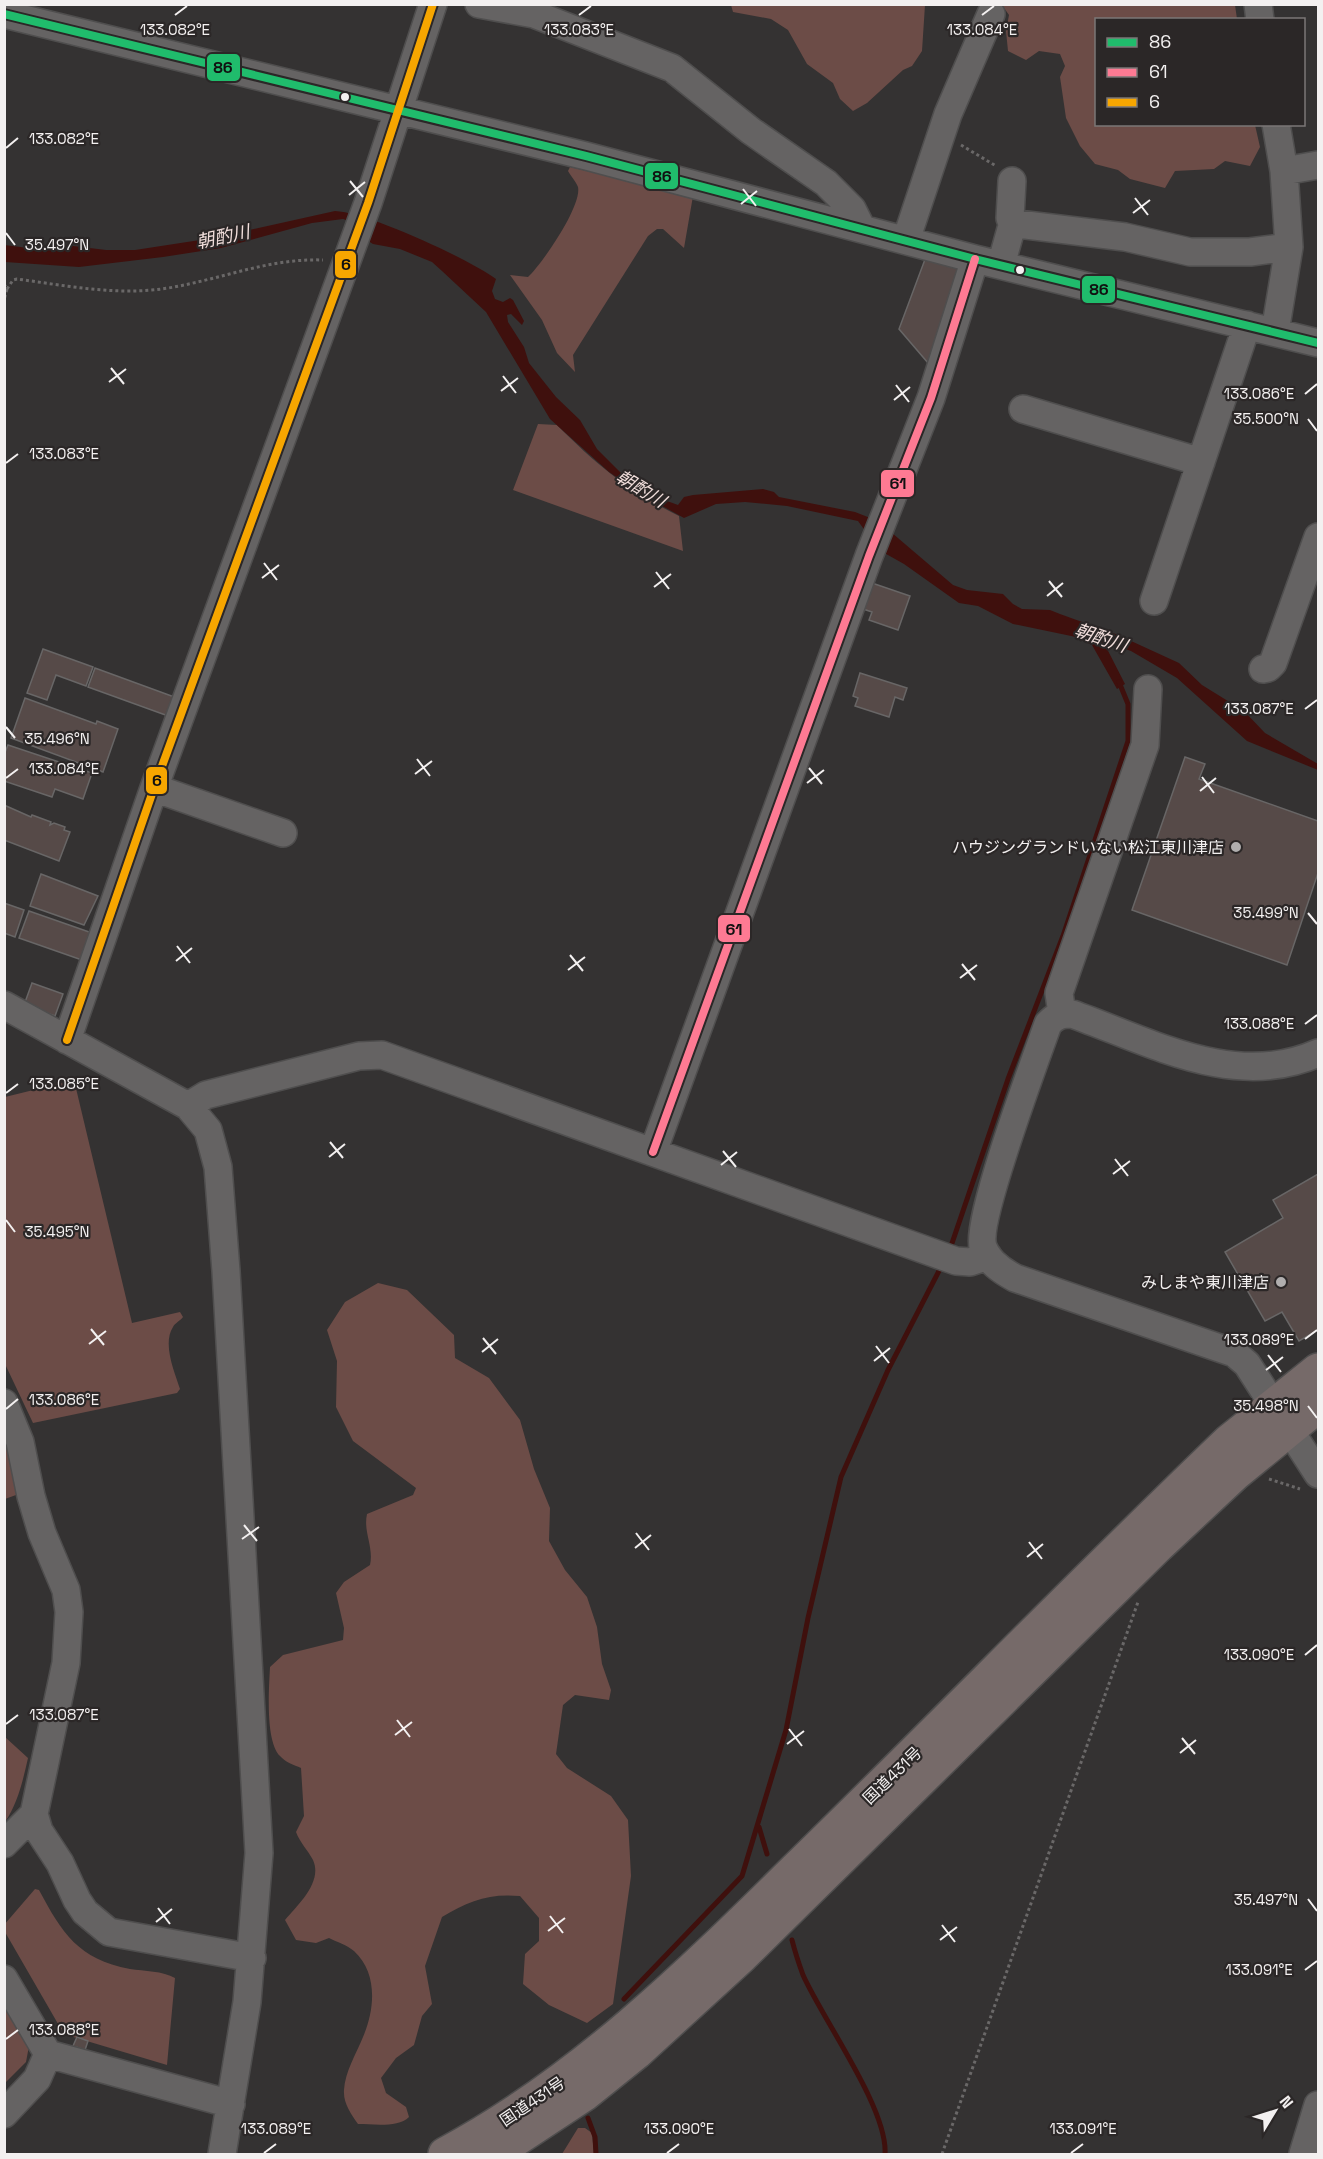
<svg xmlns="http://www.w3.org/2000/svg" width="1323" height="2159" font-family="'Space Grotesk','Noto Sans JP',sans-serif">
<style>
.green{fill:#6c4c47}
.water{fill:#3f100d}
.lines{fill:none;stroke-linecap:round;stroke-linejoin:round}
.stream{stroke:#3f100d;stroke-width:5}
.building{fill:#564a48;stroke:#686666;stroke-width:1.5}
.minor-casing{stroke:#4f4e4e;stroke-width:30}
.highway-casing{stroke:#4f4e4e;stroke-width:36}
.path{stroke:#6a6868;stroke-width:3;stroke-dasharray:3 3;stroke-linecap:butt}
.minor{stroke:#656363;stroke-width:27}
.highway{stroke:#766a69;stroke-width:33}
.bus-1-casing{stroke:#2b2727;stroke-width:12}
.bus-2-casing{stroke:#2b2727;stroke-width:12}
.bus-3-casing{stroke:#2b2727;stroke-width:12}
.bus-1{stroke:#20bc6c;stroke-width:8}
.bus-2{stroke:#fe7a93;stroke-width:8}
.bus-3{stroke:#f7a600;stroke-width:8}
.ticks{fill:none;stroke:#f3f0f0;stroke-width:2}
.bus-dot{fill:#f3f0f0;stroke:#2b2727;stroke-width:2}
.poi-dot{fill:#b0aeae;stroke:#2b2727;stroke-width:2}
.labels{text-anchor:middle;stroke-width:4.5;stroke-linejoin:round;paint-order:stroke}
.poi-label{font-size:16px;fill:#f3f0f0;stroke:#2b2727;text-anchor:end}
.street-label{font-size:16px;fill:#f3f0f0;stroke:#2b2727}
.water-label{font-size:18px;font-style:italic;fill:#f1dedb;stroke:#2b2727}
.ticks-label{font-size:15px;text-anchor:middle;fill:#f3f0f0;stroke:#2b2727;stroke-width:4.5;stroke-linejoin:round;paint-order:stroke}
.line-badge{stroke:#2b2727;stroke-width:2}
.pale-badge-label{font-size:16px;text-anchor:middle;font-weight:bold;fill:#111}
</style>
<rect width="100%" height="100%" fill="#343232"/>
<path class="green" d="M731 5H925L922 51 912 66 903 70 867 103 853 111 840 99 833 83 807 64 788 30 771 19 733 12Z
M1002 5H1235L1237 19 1096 20V124L1255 125 1260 147 1250 166 1225 161 1214 169 1175 171 1165 188 1130 179 1118 170 1095 164 1080 146 1066 118 1060 77 1065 66 1060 54 1039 51 1026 60 1008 51 1006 31 1009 15Z
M570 167 693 196 684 248 663 229H657L648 236 573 355 575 372 557 353 542 320 510 275 528 277C542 264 582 206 578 187 576 182 571 176 568 171Z
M538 424 557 425C598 466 627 490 679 516L683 551 513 490Z
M74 1080 132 1323 180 1312 183 1317C180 1321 175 1323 173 1327 162 1344 175 1373 180 1389L177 1393 33 1423 5 1364V1097Z
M378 1283 407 1290 454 1335 455 1358 489 1378 520 1420 534 1469 550 1508 549 1541 565 1570 587 1597 597 1627 602 1664 611 1690 609 1700 575 1695 563 1705 556 1754 567 1768 611 1796 628 1820 631 1876 613 2004 587 2023 549 2005 523 1984 525 1954 539 1941V1918L520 1896C489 1893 468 1901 442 1917L425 1966 432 2004 422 2016 414 2045 396 2058 381 2078 386 2093 406 2107 409 2117C398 2128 373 2124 358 2124 351 2114 343 2103 344 2090 345 2072 356 2054 363 2037 375 2009 378 1973 354 1951 347 1945 337 1942 329 1938L316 1943 296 1940 285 1920C298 1905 323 1882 313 1860 308 1850 300 1843 296 1832L304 1816 301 1768C294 1765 285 1762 280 1756 265 1741 269 1688 270 1667L283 1655 343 1640 344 1628 336 1593 344 1582 370 1565C374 1547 363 1532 367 1514L413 1495 416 1488 353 1441 336 1407 337 1361 327 1330 345 1302Z
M4 1437 21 1486 16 1495 5 1499Z
M5 1737 28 1758C23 1780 18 1803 5 1822Z
M35 1889 39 1890C62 1933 78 1959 130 1969 144 1971 163 1971 175 1978L167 2065 70 2036 61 2029 5 1932 4 1925Z
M4 1997 29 2046 26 2062 5 2083Z
M578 2128H585L592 2133 594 2154H562Z"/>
<path class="water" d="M335 211C367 212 469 259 496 279L492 291 495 299 503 302 510 298 513 300 524 321 522 325 511 314 507 315 508 322 524 347 529 363 556 397 580 420 597 449 623 475 656 497 678 505 684 497 693 495 763 489 774 492 779 497 855 512 878 521 953 585 967 590 1003 594 1013 604 1022 609 1050 610 1060 614 1118 635 1179 663 1202 685 1244 711 1265 733 1318 764V770L1247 741 1177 678 1131 651 1103 641 1125 684 1117 689 1092 645 1076 637 1013 624 978 606 959 603 904 564 879 550 858 521 787 506 745 502 716 504 684 518 644 496 609 472 550 419 486 312 442 271 432 262 400 249 373 244 362 237 352 222 343 219 312 223 221 248 163 257 79 267 5 262 4 245 37 249 65 245 106 250H135L213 238Z"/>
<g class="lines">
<path class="stream" d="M949 1252 1008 1079 1063 936 1128 741V704L1119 682
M759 1827 767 1854
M792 1940C795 1952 799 1964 803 1975 823 2020 888 2109 885 2154
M624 1999 742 1876 786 1730 808 1618 841 1477 888 1370 942 1265
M588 2118 595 2137 596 2154"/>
</g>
<path class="building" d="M927 254 963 268 934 370 899 329Z
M869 582 910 596 898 630 869 620 872 612 860 608Z
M43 649 93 667 86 686 56 675 47 700 27 693Z
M95 668 177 698 171 717 88 687Z
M860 673 907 688 903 700 895 697 889 717 855 706 858 698 853 696Z
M25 698 96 724 97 721 118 729 103 772 11 738Z
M8 745 92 773 83 799 55 789 52 797 4 781V755Z
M1185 757 1205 764 1199 779 1318 821V873L1287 965 1132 910Z
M4 805 31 817 32 815 51 822 50 825 54 823 65 827 64 830 70 832 59 861 4 840Z
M41 874 98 896 84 925 30 906Z
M4 903 24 910 15 937 4 933Z
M29 911 92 933 82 960 19 938Z
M32 983 63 994 55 1016 24 1005Z
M1318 1174V1330L1299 1341 1282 1312 1265 1321 1225 1252 1283 1218 1273 1200Z
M77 2037 88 2041 85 2050 73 2046Z"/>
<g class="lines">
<defs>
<path id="minor" d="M479 4 534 14 672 68 751 131 826 183 852 209 862 229
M1258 4 1260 20
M4 14 586 156 975 259 1318 343
M1284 171 1318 165
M1012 181 1010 218 1013 226
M906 240 948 114 991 14
M1001 265 1011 229 1018 224 1125 237 1190 252H1250L1289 247
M1275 332 1289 247 1284 171 1276 124
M1023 409 1201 462
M1154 601 1247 325
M1263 669 1268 668 1273 663 1318 537
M154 788 283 833
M4 1005 188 1106 208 1130 218 1167 226 1271 259 1853 247 2002 222 2154
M1062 1014 1059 993 1145 745 1148 689
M67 1040 154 788 368 203 433 4
M1318 1053C1235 1090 1151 1042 1072 1014 1061 1014 1055 1016 1048 1024 1036 1058 975 1221 983 1247 988 1262 1002 1271 1015 1278L1234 1353 1247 1364 1318 1474
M188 1106 206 1095 359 1056 382 1055 956 1261 970 1262 988 1256
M653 1152 869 556 931 398 975 259
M4 1403 20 1442 31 1496 42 1533 66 1590 69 1612 66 1663 34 1814 39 1831 60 1863 77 1900 85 1912 109 1932 252 1958
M4 1844 34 1814
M4 1979 48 2054 231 2104
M4 2114 37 2079 48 2054
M1303 2154 1318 2105"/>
<path id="highway" d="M445 2154C589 2077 703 1960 819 1846 956 1712 1090 1574 1229 1441L1318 1370
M494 2154 585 2094 636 2053 742 1956 1158 1546 1235 1474 1318 1406"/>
</defs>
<use href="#minor" class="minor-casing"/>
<use href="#highway" class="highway-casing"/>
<path class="path" d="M961 145 996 166
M4 284 7 289 4 300
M7 289 13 280 17 279C69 286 122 297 174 287 224 278 271 258 323 260
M1269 1479 1300 1489
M942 2154 1138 1602"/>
<use href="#minor" class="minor"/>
<use href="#highway" class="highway"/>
<defs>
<path id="bus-1" d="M4 14 586 156 975 259 1318 343"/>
<path id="bus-2" d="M653 1152 869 556 931 398 975 259"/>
<path id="bus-3" d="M67 1040 154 788 368 203 433 4"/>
</defs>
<use href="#bus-1" class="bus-1-casing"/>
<use href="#bus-2" class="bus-2-casing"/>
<use href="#bus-3" class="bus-3-casing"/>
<use href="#bus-1" class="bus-1"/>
<use href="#bus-2" class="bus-2"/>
<use href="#bus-3" class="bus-3"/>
</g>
<path class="ticks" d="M175 15 187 6M579 15 591 6M982 15 994 6M6 148 18 138M350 181 363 197M743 189 756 206M349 195 365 182M1135 198 1148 215M741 204 757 191M1133 213 1150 200M6 233 15 245M111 368 124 384M503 376 516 393M109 382 126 369M896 385 909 402M501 391 518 378M1305 394 1317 384M894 400 910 387M1308 419 1317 431M6 463 18 454M264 563 277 580M656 572 669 589M262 578 279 565M1049 581 1062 597M654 587 671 574M1047 596 1063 583M1305 709 1317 700M6 727 15 738M417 759 430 776M809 768 822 784M415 774 432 761M1202 777 1214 793M6 778 18 769M807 783 824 770M1200 791 1216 778M1308 913 1317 924M177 946 190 963M570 955 583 971M176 961 192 948M962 964 975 980M568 970 585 957M960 978 977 965M1305 1024 1317 1015M6 1093 18 1084M330 1142 343 1158M723 1151 736 1167M329 1157 345 1144M1115 1159 1128 1176M721 1165 737 1152M1113 1174 1130 1161M6 1220 15 1232M91 1329 104 1345M483 1338 496 1354M1305 1339 1317 1330M89 1344 106 1331M876 1346 889 1363M482 1352 498 1339M1268 1355 1281 1372M874 1361 890 1348M1266 1370 1283 1357M1308 1406 1317 1418M6 1409 18 1399M244 1525 257 1541M636 1533 649 1550M242 1539 259 1527M1029 1542 1042 1559M635 1548 651 1535M1027 1557 1043 1544M1305 1655 1317 1645M397 1720 410 1737M6 1724 18 1715M789 1729 802 1746M395 1735 412 1722M1182 1738 1195 1754M787 1744 804 1731M1180 1753 1196 1740M1308 1899 1317 1911M158 1908 170 1924M550 1916 563 1933M156 1922 172 1909M942 1925 955 1942M548 1931 565 1918M940 1940 957 1927M1305 1970 1317 1961M6 2039 18 2030M264 2153 276 2144M667 2153 679 2144M1071 2153 1083 2144"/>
<g class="bus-dot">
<circle cx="345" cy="97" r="5"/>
<circle cx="1020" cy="270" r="5"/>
</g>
<g class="poi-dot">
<circle cx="1236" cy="847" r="6"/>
<circle cx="1281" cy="1282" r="6"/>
</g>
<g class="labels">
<g class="poi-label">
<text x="1224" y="853">ハウジングランドいない松江東川津店</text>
<text x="1269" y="1288">みしまや東川津店</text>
</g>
<g class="street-label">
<text transform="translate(892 1775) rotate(-44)" y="6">国道431号</text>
<text transform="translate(532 2101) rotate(-34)" y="6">国道431号</text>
</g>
<g class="water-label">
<text transform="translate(223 237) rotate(-12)" y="6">朝酌川</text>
<text transform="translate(641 489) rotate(31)" y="6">朝酌川</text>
<text transform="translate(1101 638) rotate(19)" y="6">朝酌川</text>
</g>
</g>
<g class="ticks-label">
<text x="175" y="35">133.082°E</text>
<text x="579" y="35">133.083°E</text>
<text x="982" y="35">133.084°E</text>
<text x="64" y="144">133.082°E</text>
<text x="57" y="250">35.497°N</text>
<text x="1259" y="399">133.086°E</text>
<text x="1266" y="424">35.500°N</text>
<text x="64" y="459">133.083°E</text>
<text x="1259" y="714">133.087°E</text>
<text x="57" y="744">35.496°N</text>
<text x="64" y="774">133.084°E</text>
<text x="1266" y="918">35.499°N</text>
<text x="1259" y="1029">133.088°E</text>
<text x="64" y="1089">133.085°E</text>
<text x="57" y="1237">35.495°N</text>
<text x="1259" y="1345">133.089°E</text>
<text x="64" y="1405">133.086°E</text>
<text x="1266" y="1411">35.498°N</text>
<text x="1259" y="1660">133.090°E</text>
<text x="64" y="1720">133.087°E</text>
<text x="1266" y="1905">35.497°N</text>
<text x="1259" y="1975">133.091°E</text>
<text x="64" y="2035">133.088°E</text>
<text x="276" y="2134">133.089°E</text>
<text x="679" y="2134">133.090°E</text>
<text x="1083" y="2134">133.091°E</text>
</g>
<g class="line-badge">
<rect x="206" y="53" width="35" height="29" rx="6" fill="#20bc6c"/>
<rect x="644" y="162" width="35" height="28" rx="6" fill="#20bc6c"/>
<rect x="334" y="250" width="23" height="29" rx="6" fill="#f7a600"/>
<rect x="1081" y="275" width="35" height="29" rx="6" fill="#20bc6c"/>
<rect x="880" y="469" width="35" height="29" rx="6" fill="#fe7a93"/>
<rect x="145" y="766" width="23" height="29" rx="6" fill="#f7a600"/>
<rect x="717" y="914" width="34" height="29" rx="6" fill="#fe7a93"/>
</g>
<g class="pale-badge-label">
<text x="223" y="73">86</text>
<text x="662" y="182">86</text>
<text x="346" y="270">6</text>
<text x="1099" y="295">86</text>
<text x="898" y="489">61</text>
<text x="157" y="786">6</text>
<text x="734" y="935">61</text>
</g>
<rect width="1323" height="2159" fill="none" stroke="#f3f0f0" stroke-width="12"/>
<rect x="1095" y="18" width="210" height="108" fill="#2b2727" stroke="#7b7777" stroke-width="1.5"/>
<rect x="1107" y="38" width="30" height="9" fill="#20bc6c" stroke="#7b7777" stroke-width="1.5"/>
<text x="1149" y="48" font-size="18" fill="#f3f0f0">86</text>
<rect x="1107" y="68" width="30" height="9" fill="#fe7a93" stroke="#7b7777" stroke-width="1.5"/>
<text x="1149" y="78" font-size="18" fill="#f3f0f0">61</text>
<rect x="1107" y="98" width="30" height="9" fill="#f7a600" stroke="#7b7777" stroke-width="1.5"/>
<text x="1149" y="108" font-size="18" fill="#f3f0f0">6</text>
<g transform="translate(1275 2111) rotate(52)" stroke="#2b2727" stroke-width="4.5" paint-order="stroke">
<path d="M0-4.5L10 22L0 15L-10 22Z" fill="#f3f0f0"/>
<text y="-9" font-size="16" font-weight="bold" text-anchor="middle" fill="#f3f0f0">N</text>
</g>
</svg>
